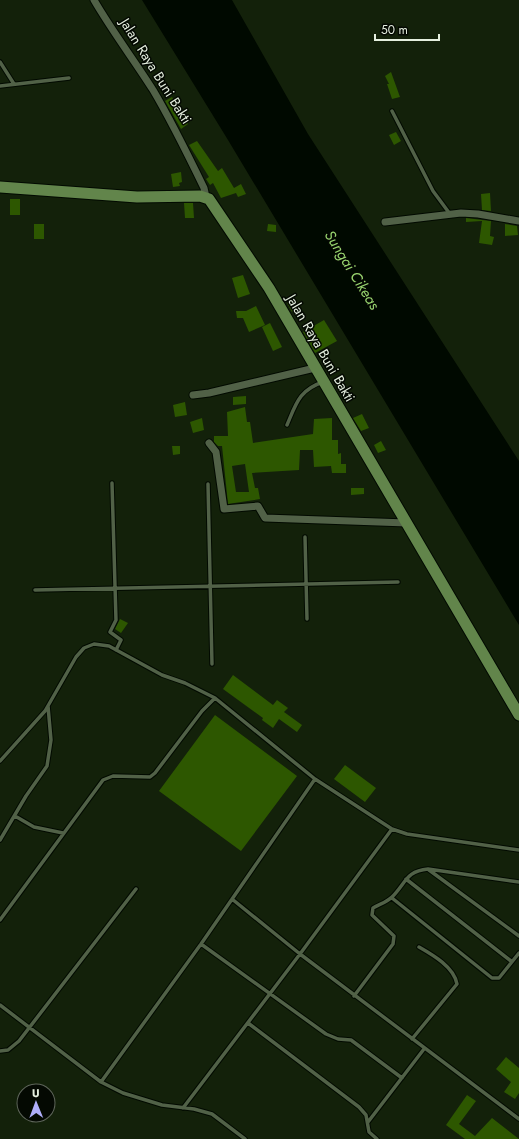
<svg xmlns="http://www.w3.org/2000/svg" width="519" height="1139" font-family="Jost,sans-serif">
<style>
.water{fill:#000900}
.building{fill:#2d5700;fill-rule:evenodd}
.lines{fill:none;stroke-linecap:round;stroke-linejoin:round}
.service-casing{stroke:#020a00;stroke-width:5.5}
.minor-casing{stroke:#020a00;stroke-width:9}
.primary-casing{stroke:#020a00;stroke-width:13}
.service{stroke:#516147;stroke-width:3.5}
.minor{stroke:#516147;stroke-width:7}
.primary{stroke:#62854b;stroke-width:11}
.labels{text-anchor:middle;stroke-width:3;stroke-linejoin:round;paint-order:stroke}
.street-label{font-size:14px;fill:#e5efdf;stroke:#040902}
.water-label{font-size:15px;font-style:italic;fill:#98d46f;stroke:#040902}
</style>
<rect width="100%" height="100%" fill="#13210a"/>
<path class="water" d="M142 0H232L308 134 519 461V625L228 140Z"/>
<path class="building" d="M391 72 400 97 392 99 387 84H389L385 76Z
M172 97 188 124 181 129 165 101Z
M396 132 401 141 394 145 389 135Z
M197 141 218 171 222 168 234 188 241 184 246 194 238 197 236 193 221 198 213 183 210 185 206 179 209 177 189 145Z
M181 172 182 182 179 183 180 186 173 187 171 174Z
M490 193 491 211 482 210 481 194Z
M10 199H20V215H10Z
M184 203H193L194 218H185Z
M466 218 491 221 490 236 494 237 492 245 479 243 482 221 466 222Z
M34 224H44V239H34Z
M268 224 276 225V232L267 231Z
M505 224 517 226 518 235 505 236Z
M243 275 250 294 238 298 232 278Z
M295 298 300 307 292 312 287 303Z
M256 306 265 325 249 332 243 318H237L236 311H246Z
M324 320 337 341 315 353 303 332Z
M270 323 282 347 273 351 262 327Z
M246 396V404L233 405V397Z
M185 402 187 415 175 417 173 405Z
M245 407 247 422H250L253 443 313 434 314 419 332 418V440H338V454L341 453V464H346V473H332L331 466 314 467 313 450H300L299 470 252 473 255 488H258L260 499 228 504 222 446H218L214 442V436H228L227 412ZM245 464 249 492H236L232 466Z
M362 414 369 428 361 431 353 418Z
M202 418 204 430 193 433 190 422Z
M381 441 386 450 378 453 374 445Z
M172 446H180V454L173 455Z
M351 488H364V494L351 495Z
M120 619 128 623 121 633 115 629Z
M233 675 273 705 277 700 288 708 284 712 302 725 297 732 279 719 273 728 262 720 263 718 223 689Z
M215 715 297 776 241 851 159 791Z
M345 765 376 788 365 802 334 779Z
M506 1057 519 1068V1093L515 1099 504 1092 511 1082 496 1069Z
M467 1095 476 1101 459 1124 475 1136 492 1118 519 1139H465L446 1125Z"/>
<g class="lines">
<defs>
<path id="service" d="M0 62 14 84
M0 86 69 78
M392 111 433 191 450 214
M287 425C296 404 299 390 323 382
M112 483 116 620 110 632 121 640 116 650
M208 484 212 664
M305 537 307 619
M35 590 398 582
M0 761 45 711 76 657 84 648 94 644 109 646 162 675 185 683 215 698
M15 816 34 827 63 833
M0 840 26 796 47 766 51 740 48 706
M429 870 519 936
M406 879 511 961
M392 898 492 978H499L519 953
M232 899 300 954 519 1119
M0 920 103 780 113 776 150 777 155 773 202 711 215 698 315 779 392 829 407 834 519 850
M201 944 326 1034 338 1039 351 1040 402 1078
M354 996 393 944 394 936 372 915 373 908C380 904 387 902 392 897 406 883 406 871 428 869L519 882
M0 1005 101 1082 123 1093 162 1105 194 1109 212 1114 245 1139
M248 1023 359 1107 366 1115 369 1132 377 1139
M412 1039 457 984C454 967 433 955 419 947
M0 1051 8 1050 19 1041 136 889
M101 1082 201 944 315 779
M183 1108 300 954 392 829
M368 1122 424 1049"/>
<path id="minor" d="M94 0C112 31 134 60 153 90 172 122 188 155 204 188L206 197
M385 222 461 213 478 214 519 221
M193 395 209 393 315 368
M209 443 216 452 224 509 258 506 265 518 407 523"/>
<path id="primary" d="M0 187 137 197 200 196 209 199 269 288 519 715"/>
</defs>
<use href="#service" class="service-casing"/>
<use href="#minor" class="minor-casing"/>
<use href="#primary" class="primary-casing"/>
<use href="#service" class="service"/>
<use href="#minor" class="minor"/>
<use href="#primary" class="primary"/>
</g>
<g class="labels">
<g class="street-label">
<text transform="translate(156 71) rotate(58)" y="5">Jalan Raya Buni Bakti</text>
<text transform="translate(321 348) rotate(60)" y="5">Jalan Raya Buni Bakti</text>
</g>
<g class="water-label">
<text transform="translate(352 270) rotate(58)" y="5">Sungai Cikeas</text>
</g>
</g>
<g transform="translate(36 1103) rotate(359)"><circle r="19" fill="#040902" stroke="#5e655a"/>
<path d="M0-3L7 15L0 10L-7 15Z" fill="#afaefa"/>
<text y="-6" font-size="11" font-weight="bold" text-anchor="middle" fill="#e5efdf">U</text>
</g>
<path d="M375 34v6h64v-6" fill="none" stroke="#e5efdf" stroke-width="2"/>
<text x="381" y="34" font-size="12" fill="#e5efdf" stroke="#040902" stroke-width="3" paint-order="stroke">50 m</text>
</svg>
